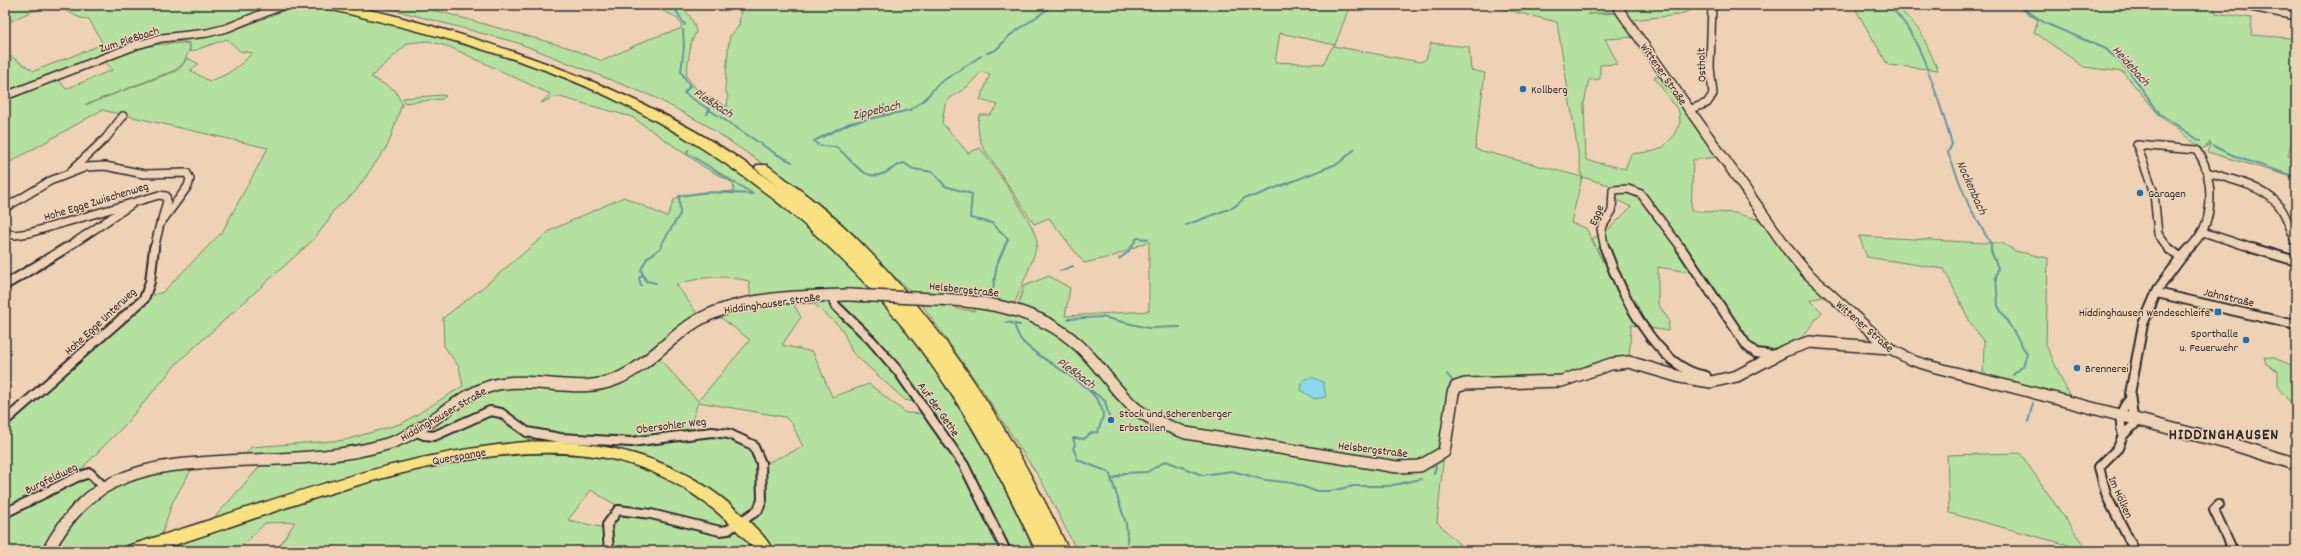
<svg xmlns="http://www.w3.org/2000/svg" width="2301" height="556" font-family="Dekko,sans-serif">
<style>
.green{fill:#b4e19f;stroke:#708665;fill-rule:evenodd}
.water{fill:#8cd9eb;stroke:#65939e}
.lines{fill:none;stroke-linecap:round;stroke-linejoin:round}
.stream{stroke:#65939e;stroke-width:2}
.minor-far1-casing{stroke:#2b2b2b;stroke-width:10}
.minor-casing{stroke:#2b2b2b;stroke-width:12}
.tertiary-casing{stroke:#2b2b2b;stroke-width:14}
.secondary-casing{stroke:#2b2b2b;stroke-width:3}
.primary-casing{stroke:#2b2b2b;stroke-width:3}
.motorway-casing{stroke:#2b2b2b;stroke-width:3}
.minor-far1{stroke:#efd2b6;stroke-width:7}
.minor{stroke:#efd2b6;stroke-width:8}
.tertiary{stroke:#efd2b6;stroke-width:11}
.secondary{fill:#efd2b6;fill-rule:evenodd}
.primary{fill:#f9e181;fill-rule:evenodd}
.motorway{fill:#f9e181;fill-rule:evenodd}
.tertiary-bridge-casing{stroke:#2b2b2b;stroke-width:14;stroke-linecap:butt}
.tertiary-bridge{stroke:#efd2b6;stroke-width:11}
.poi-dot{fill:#1f6fb2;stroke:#efd2b6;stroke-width:1.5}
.labels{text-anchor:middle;stroke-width:3;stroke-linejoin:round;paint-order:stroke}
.street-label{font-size:12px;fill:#2b2b2b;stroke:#efd2b6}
.poi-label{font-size:12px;fill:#2b2b2b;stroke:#efd2b6;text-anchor:start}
.water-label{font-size:13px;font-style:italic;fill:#3a4548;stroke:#efd2b6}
.district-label{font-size:16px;font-weight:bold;letter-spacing:1px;fill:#2b2b2b;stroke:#efd2b6}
</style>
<rect width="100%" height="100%" fill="#efd2b6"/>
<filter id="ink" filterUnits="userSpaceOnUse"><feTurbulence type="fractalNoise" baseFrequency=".025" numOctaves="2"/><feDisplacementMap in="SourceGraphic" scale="8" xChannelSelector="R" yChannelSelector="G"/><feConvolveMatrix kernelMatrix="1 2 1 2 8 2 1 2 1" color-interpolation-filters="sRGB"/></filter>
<g filter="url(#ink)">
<path class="green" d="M5 5H280L246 23 156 39 5 95V53L34 71 103 44 89 19C77 19 73 13 63 10 44 3 21 16 5 24Z
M286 5H309L421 32 541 69 612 98 684 137 768 192 826 243 874 293 751 301 749 281C717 274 707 277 676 284L698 315 635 365 599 381 515 378 386 442 314 453 244 457 251 447 345 440 403 423 463 386 459 367 444 346 443 318 482 288 551 230 624 197 667 217 674 200 681 195 734 191 733 183 704 167 632 117 556 96 541 103 550 94 450 47 428 41 408 43 371 77 395 90 402 104 388 145 355 192 332 212 329 220 313 240 179 361 123 427 85 465 82 472 5 511V423L149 296 163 292 222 232 268 148 102 110 5 165V97L58 79 66 89 112 70 104 60 145 45 183 43 188 44 190 48 183 64 175 70 85 105 176 71 182 66 187 58 199 64 190 70 209 81C227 76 239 67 252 53L240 51 227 39 190 52V43C180 40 169 44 159 40L208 33 247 24Z
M376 5H416L570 48 602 61 649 39 680 29 682 25 676 17 650 5C674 5 691 5 696 32L691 43 686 76 697 90 727 107 728 97 725 89 728 49 730 36 739 26 741 5H1350L1335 45 1280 33 1275 62 1323 64 1333 46 1420 62 1426 59 1431 43 1469 47 1471 70 1485 73 1475 149 1582 177 1557 22 1487 5H1612L1617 12 1587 14 1618 13 1636 37 1605 39 1618 64 1600 65V79L1589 80 1584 104 1586 160 1625 169 1631 154 1655 151 1662 148 1672 138 1680 123 1679 112 1654 77 1662 76 1718 157 1693 160 1691 211 1735 213 1764 221 1826 296 1810 300 1822 312 1798 342 1775 353 1750 347 1701 274 1658 267V304L1669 320 1668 331 1631 325 1629 361 1564 378 1457 384 1442 451 1419 465 1186 431 1141 410 1079 342 1017 309 1024 286 1049 276 1070 288 1065 316 1149 311V241L1114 256 1084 263 1049 218 1034 224 989 156C980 146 976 130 979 115H990L998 105 980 100 990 74 981 72 967 87 949 99 945 105 942 123 968 153 980 148C991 162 1037 227 1037 242 1036 257 1019 291 1013 307L913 294 807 194 706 125 654 97 518 43ZM1582 177 1609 185 1613 198 1631 207 1610 228 1592 239 1603 262 1586 228 1571 223Z
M1620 5H1702L1679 15 1631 20Z
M1853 5H1896L1921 32 1938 70 1888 65Z
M2015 5H2213L2216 13 2252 18 2251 35 2290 38 2296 25V122L2288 156 2296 157V178L2207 152 2211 143 2209 142 2210 144 2202 149 2160 116 2123 72 2084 67 2034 32 2038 20Z
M443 95 446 96 442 99 404 103 403 98Z
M1859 236 1985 243H2002L2015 251 2048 258 2046 345 2070 397 1983 377 1984 342 1971 324 1944 269 1867 257Z
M809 299 880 300C944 374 994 462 1034 551H1009L971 475 923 404 905 400 852 352 842 329Z
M791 300 801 317 782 345 813 352 832 397 869 384 906 413 926 414 962 466 1003 551H774L749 518 759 511 764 464 803 447 792 424 785 417 698 402 688 434 624 441 526 430 502 411 445 430 415 433 481 392 499 387H599L657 356 698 401 750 340 716 314Z
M920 302H955L957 309 974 311 978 304 999 308 1057 333 1159 425 1396 468 1444 453 1437 522 1466 551H1077L1042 482 981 388Z
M2264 357 2274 358 2296 367V409L2278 388V371L2266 364Z
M499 415 523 433 624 444 723 435 752 447C761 471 760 484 756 509L746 517 708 488 668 467 544 443 371 472 214 518 263 463 446 433 480 416Z
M524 450C570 453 623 454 665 475 690 487 711 507 732 524L726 528 621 508 591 490 568 520 605 528 619 511 636 513 705 532 735 528 754 551H276L295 522 265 523 237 551H160L368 480 402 470Z
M2020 453 2087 550 1949 513 1947 455Z
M193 467 172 503 162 534 109 551H56L60 538 83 505 137 475Z
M87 477 94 486 91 491 65 516 43 551H5V515Z"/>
<path class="water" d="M1312 377 1323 382 1326 397 1314 399 1301 390 1303 380Z"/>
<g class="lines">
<path class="stream" d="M659 5 675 9 685 25
M1887 5C1920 28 1940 106 1952 144L1948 153 1969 206 1991 244V251L1998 268 1996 277 1998 306 2027 354 2023 366 2013 375
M2018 5 2045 23 2106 49 2129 71 2160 114 2200 141
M683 30 684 46 681 72 690 86 684 93 776 154 792 162
M987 53 996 50 1009 36 1048 9 1047 5
M884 105V114
M707 114 710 108
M818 145 814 141 850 123 910 110 924 100 938 84 981 56
M821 146 836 147C850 156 862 182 882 174 890 171 896 165 904 163L913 169 933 172 945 186 972 194 970 218 992 223 1008 239 997 264 993 289
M2213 146 2239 158 2296 177
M1186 225 1234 207 1246 197 1255 196 1339 163 1355 149
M1119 259 1128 252 1137 238 1148 239
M1060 271 1073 266
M656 283 646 281 641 270 647 258 662 247 661 245 680 214 679 196 707 192 753 194 687 153 688 150
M641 286 639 278 642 275
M1068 319 1102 317 1148 328 1180 327
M1006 322 1020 325
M1014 324C1016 329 1018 336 1022 341 1042 364 1099 383 1103 414 1103 419 1099 427 1098 432L1091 433 1084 439 1073 438 1075 445 1073 448 1078 460 1109 472 1126 523 1128 551
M1447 374 1454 383
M1088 388 1105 401 1109 417
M2028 422 2033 403
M1434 474 1436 466
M1112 479 1124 473 1147 472 1166 461 1202 475 1232 471 1265 480 1293 483 1315 491H1330L1354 486H1389L1421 479"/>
<defs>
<path id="minor-far1" d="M2241 5 2296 16
M5 96 137 45 162 38 207 33 227 28 284 5
M1689 110 1707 103 1713 94 1710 67 1712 5
M72 170 106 138 123 116
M2207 172C2230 179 2260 185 2277 203 2287 214 2290 229 2296 242
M5 208 50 181 86 167 105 166 144 174 187 173 190 179 188 186 160 224 154 249
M2203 232 2255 249
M5 233 15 235 29 233 159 195 166 196 167 201 162 219
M65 249 132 204
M1605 249 1601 229 1612 211 1613 190 1628 189 1641 194 1682 249
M2169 249 2158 234 2154 193 2137 145 2196 150C2211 167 2213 202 2206 223 2203 233 2196 241 2189 249"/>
<path id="minor" d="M1605 248C1620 291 1656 369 1706 376
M1681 248 1747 346 1756 353 1774 355
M2168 248 2181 258
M2252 248 2296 261
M2181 258 2190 248
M5 285 66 248
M2157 293 2296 325
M832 295 835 305 871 340 898 371 964 465 1006 551
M5 421 144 299 150 282 154 248
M415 431 424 435 434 436 490 411 501 413 527 432 560 438 631 442 712 432 729 434 753 445 761 463 762 500 758 510 728 530 720 531 651 514 618 510 607 525 609 551
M2123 435C2119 422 2120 409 2130 399
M2219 505 2214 510 2233 551
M5 513 77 477 90 473 104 487
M2135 551 2107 497 2099 467 2118 448 2123 435 2134 425 2130 394 2143 324 2158 289 2181 258"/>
<path id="tertiary" d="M935 299C986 301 1038 309 1077 344 1100 364 1115 393 1139 411 1153 421 1170 427 1186 433L1397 467 1420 466 1444 452 1453 393 1456 387 1465 384 1562 381 1611 364 1629 362 1680 377 1711 382 1737 376 1784 351 1809 342 1889 348
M48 551C66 518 89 490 126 477 154 466 182 464 212 462 270 458 331 461 387 444 426 433 452 398 491 386 532 374 577 396 617 379 647 366 668 339 695 322 735 297 803 296 850 295"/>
<path id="secondary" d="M1611 5H1621L1792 247 1810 269 1893 345 1917 357 1934 362 2235 439 2296 458V470L2235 451 1934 372 1908 364 1885 351 1802 275 1784 253Z"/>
<path id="primary" d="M526 442C606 438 685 460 743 516 754 526 767 538 773 551H755C719 506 668 471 611 459 473 430 288 510 156 551H126L128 546 134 544C263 505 391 453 526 442Z"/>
<path id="motorway" d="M322 5C365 5 410 20 452 32 555 63 656 102 746 163 768 178 789 196 810 213L755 168 757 165H767C800 190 833 214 862 244 950 333 1016 438 1069 551H1036C1009 494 981 438 946 386 858 253 730 149 585 86 501 50 412 29 324 8Z"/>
</defs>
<use href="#minor-far1" class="minor-far1-casing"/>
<use href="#minor" class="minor-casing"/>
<use href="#tertiary" class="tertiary-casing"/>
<use href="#secondary" class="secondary-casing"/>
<use href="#primary" class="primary-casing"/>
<use href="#motorway" class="motorway-casing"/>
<use href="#minor-far1" class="minor-far1"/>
<use href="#minor" class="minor"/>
<use href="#tertiary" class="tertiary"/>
<use href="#secondary" class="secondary"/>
<use href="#primary" class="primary"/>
<use href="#motorway" class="motorway"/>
<defs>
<path id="tertiary-bridge" d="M850 295 935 299"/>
</defs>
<use href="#tertiary-bridge" class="tertiary-bridge-casing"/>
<use href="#tertiary-bridge" class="tertiary-bridge"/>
</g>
</g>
<g class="poi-dot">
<circle cx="1523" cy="89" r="4"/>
<circle cx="2140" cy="193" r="4"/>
<rect x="2214" y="308" width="8" height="8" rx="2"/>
<circle cx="2246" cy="340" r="4"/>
<circle cx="2077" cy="368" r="4"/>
<circle cx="1111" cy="420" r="4"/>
</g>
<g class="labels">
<g class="street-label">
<text transform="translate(129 39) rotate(-18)" y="4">Zum Pleßbach</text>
<text transform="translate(1701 65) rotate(-92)" y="4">Ostholt</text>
<text transform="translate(1664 74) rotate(55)" y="4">Wittener Straße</text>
<text transform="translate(96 201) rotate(-17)" y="4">Hohe Egge Zwischenweg</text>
<text transform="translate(1596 215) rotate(-68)" y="4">Egge</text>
<text transform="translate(964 289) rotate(6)" y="4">Helsbergstraße</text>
<text transform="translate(2229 297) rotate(13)" y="4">Jahnstraße</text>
<text transform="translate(772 303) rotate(-8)" y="4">Hiddinghauser Straße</text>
<text transform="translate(100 321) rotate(-43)" y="4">Hohe Egge Unterweg</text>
<text transform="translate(1865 326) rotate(41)" y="4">Wittener Straße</text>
<text transform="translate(939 409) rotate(55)" y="4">Auf der Gethe</text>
<text transform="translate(443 414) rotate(-30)" y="4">Hiddinghauser Straße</text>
<text transform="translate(671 425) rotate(-7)" y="4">Obersohler Weg</text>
<text transform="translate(1373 449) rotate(7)" y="4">Helsbergstraße</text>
<text transform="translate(459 456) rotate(-10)" y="4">Querspange</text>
<text transform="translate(51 478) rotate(-26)" y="4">Burgfeldweg</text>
<text transform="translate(2121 497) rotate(66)" y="4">Im Hölken</text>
</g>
<g class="poi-label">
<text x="1531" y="93">Kollberg</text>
<text x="2148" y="197">Garagen</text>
<text x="2210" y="316" text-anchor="end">Hiddinghausen Wendeschleife</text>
<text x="2238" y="337" text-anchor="end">Sporthalle<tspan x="2238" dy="14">u. Feuerwehr</tspan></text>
<text x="2085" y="372">Brennerei</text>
<text x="1119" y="417">Stock und Scherenberger<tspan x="1119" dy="14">Erbstollen</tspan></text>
</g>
<g class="water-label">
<text transform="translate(2132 65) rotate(48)" y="5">Heidebach</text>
<text transform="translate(714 102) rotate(33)" y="5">Pleßbach</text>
<text transform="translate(876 109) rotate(-13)" y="5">Zippebach</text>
<text transform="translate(1973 187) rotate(66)" y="5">Nockenbach</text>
<text transform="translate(1077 372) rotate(36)" y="5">Pleßbach</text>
</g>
<g class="district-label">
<text x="2224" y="439">HIDDINGHAUSEN</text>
</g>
</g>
<rect width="2301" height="556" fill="none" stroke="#efd2b6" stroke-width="20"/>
<rect x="10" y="10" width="2281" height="536" fill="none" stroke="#2b2b2b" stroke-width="1.5" filter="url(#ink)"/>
</svg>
